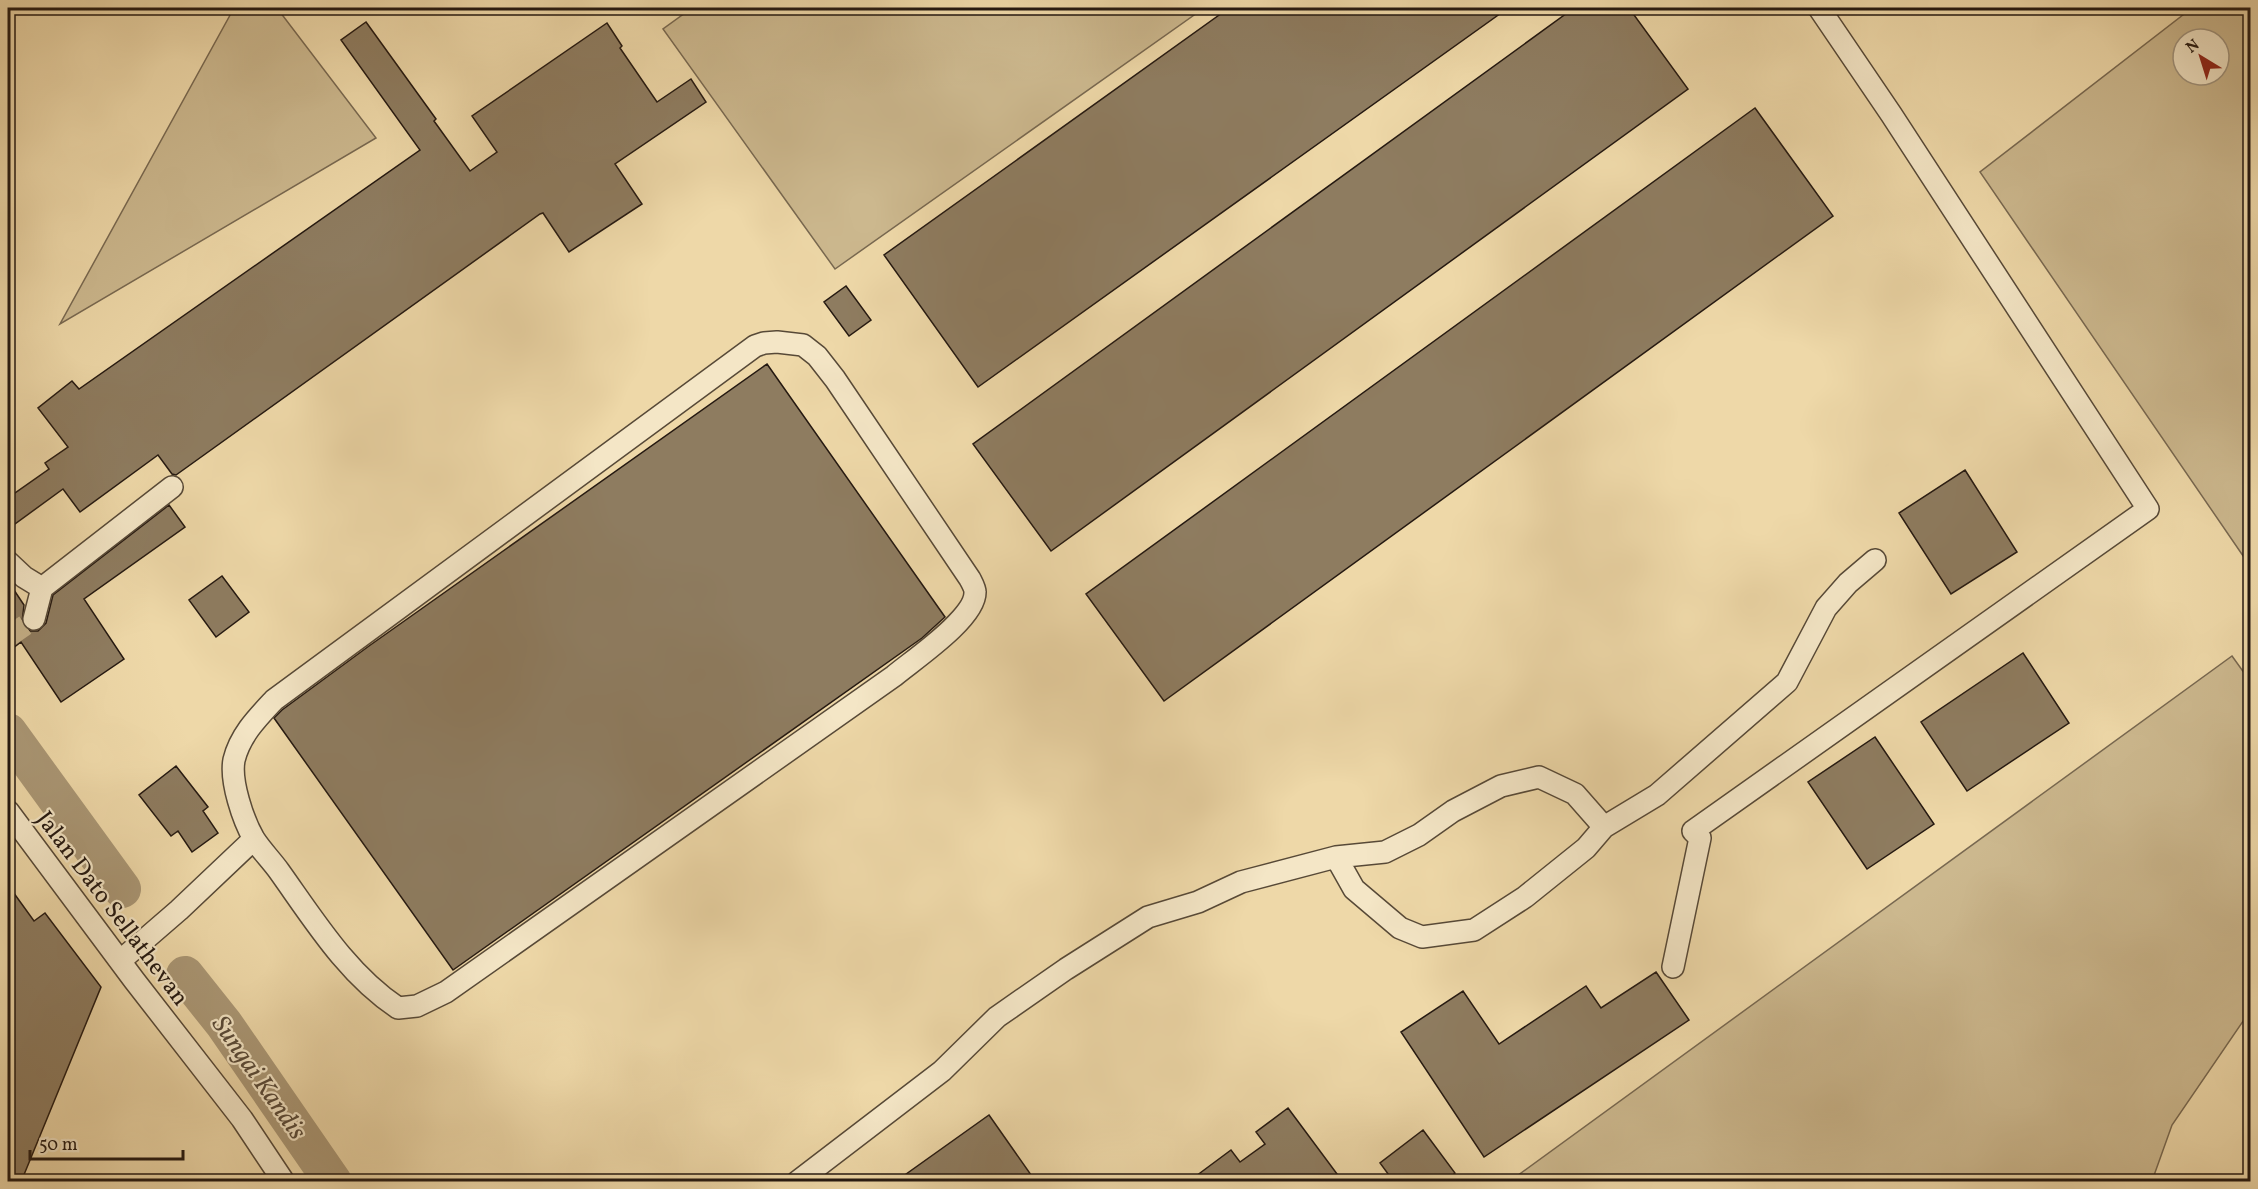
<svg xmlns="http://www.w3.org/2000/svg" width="2258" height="1189" font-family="Vollkorn,serif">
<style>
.green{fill:#ccb88e;stroke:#786850;stroke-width:1.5;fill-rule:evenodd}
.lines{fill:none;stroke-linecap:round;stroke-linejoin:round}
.river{stroke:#aa9775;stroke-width:38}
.building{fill:#8e7c60;stroke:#251911;stroke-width:1.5}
.minor-tunnel{stroke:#c6b28a;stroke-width:21;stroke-dasharray:21 10;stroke-linecap:butt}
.minor-casing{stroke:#574937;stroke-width:24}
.minor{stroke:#f4e6c6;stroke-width:21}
.labels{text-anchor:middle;stroke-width:4.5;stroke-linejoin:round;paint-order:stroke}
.street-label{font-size:24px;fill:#251911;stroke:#f4e6c6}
.water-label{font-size:26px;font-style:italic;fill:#5a4b39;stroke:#f4e6c6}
</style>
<rect width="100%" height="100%" fill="#eed8a8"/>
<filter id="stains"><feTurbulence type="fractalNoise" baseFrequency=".00333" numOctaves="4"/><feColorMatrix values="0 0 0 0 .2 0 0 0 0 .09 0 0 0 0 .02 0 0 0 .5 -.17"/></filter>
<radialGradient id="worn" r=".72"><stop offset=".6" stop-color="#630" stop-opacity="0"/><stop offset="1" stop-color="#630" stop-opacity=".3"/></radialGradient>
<path class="green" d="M234 8H277L376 138 60 324Z
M692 8H1204L835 269 663 29Z
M2192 8H2250V566L1980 172ZM2183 39H2219V75H2183Z
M2232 656 2250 681V1011L2172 1125 2152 1181H1510Z"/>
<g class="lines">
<path class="river" d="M8 732 122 889
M185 975 224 1024 333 1182"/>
</g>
<path class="building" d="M1229 8H1508L978 387 884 255Z
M1574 8H1629L1688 89 1051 551 973 444Z
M366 22 436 119 434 121 470 171 497 152 472 116 607 23 622 46 620 48 657 102 691 79 706 102 615 164 642 204 569 252 543 213 540 214 176 475 172 474 158 455 80 512 63 489 8 529V498L49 469 45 463 68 447 38 408 72 381 79 389 420 150 341 40Z
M1755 108 1833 216 1164 701 1086 594Z
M846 286 871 320 849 336 824 302Z
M767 364 945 617 922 638 453 970 274 718 282 710 369 646Z
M1965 470 2017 552 1951 594 1899 513Z
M169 505 185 527 84 599 124 659 61 702 21 642 8 652V581L24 605 22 622 25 628 30 631H38L46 623 53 595Z
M222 576 249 612 216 637 189 600Z
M2023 653 2069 723 1967 791 1921 722Z
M1875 737 1934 824 1867 869 1808 782Z
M176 766 208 807 203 811 218 833 192 852 178 831 171 836 139 795Z
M8 885 34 921 45 913 101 987 21 1182H8Z
M1656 972 1689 1020 1484 1157 1401 1032 1463 991 1499 1044 1586 986 1601 1008Z
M1288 1108 1343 1182H1188L1231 1150 1240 1162 1265 1144 1256 1132Z
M989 1115 1036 1182H895Z
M1423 1130 1455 1173 1444 1182H1394L1380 1163Z"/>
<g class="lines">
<path class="minor-tunnel" d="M8 637 34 619"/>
<defs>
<path id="minor" d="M777 342 803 345 817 356 835 379 970 579C972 583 975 588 975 592 976 618 913 660 894 676L446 992 417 1006 398 1008C347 974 314 920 279 871 271 860 261 850 254 839 243 820 230 781 234 760 240 735 258 717 274 700L755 346 764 343Z
M8 562 24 577 42 588
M34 619 42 588 172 487
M8 811 134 980 242 1119 284 1182
M1336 857 1354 889 1400 928 1422 937 1474 930 1525 897 1586 848 1604 827
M120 961 179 910 254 839
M1673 967 1700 838 1693 831 2148 509 1891 114 1819 8
M797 1182 942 1071 997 1017 1066 969 1148 917 1198 902 1241 882 1336 857 1385 852 1419 835 1453 811 1501 786 1539 777 1575 794 1604 827 1657 795 1787 682 1826 608 1848 583 1875 560"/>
</defs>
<use href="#minor" class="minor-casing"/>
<use href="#minor" class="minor"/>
</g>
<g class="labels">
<g class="street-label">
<text transform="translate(113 908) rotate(53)" y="8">Jalan Dato Sellathevan</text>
</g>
<g class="water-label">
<text transform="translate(260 1077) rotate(55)" y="9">Sungai Kandis</text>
</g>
</g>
<rect width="2258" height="1189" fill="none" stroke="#eed8a8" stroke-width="30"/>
<rect x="9" y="9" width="2240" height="1171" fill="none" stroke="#251911" stroke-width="3"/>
<rect x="15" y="15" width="2228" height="1159" fill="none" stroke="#251911" stroke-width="1.5"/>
<g transform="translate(2201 57) rotate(322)"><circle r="28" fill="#f4e6c6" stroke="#a1947e" stroke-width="1.5"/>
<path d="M0-4.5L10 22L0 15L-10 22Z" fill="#8f2418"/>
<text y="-9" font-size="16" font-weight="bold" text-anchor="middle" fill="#251911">N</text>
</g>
<path d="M30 1150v9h153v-9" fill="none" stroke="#251911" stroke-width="3"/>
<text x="39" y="1150" font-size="18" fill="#251911" stroke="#f4e6c6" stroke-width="4.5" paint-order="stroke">50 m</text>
<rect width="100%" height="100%" filter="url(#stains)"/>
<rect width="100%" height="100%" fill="url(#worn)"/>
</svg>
